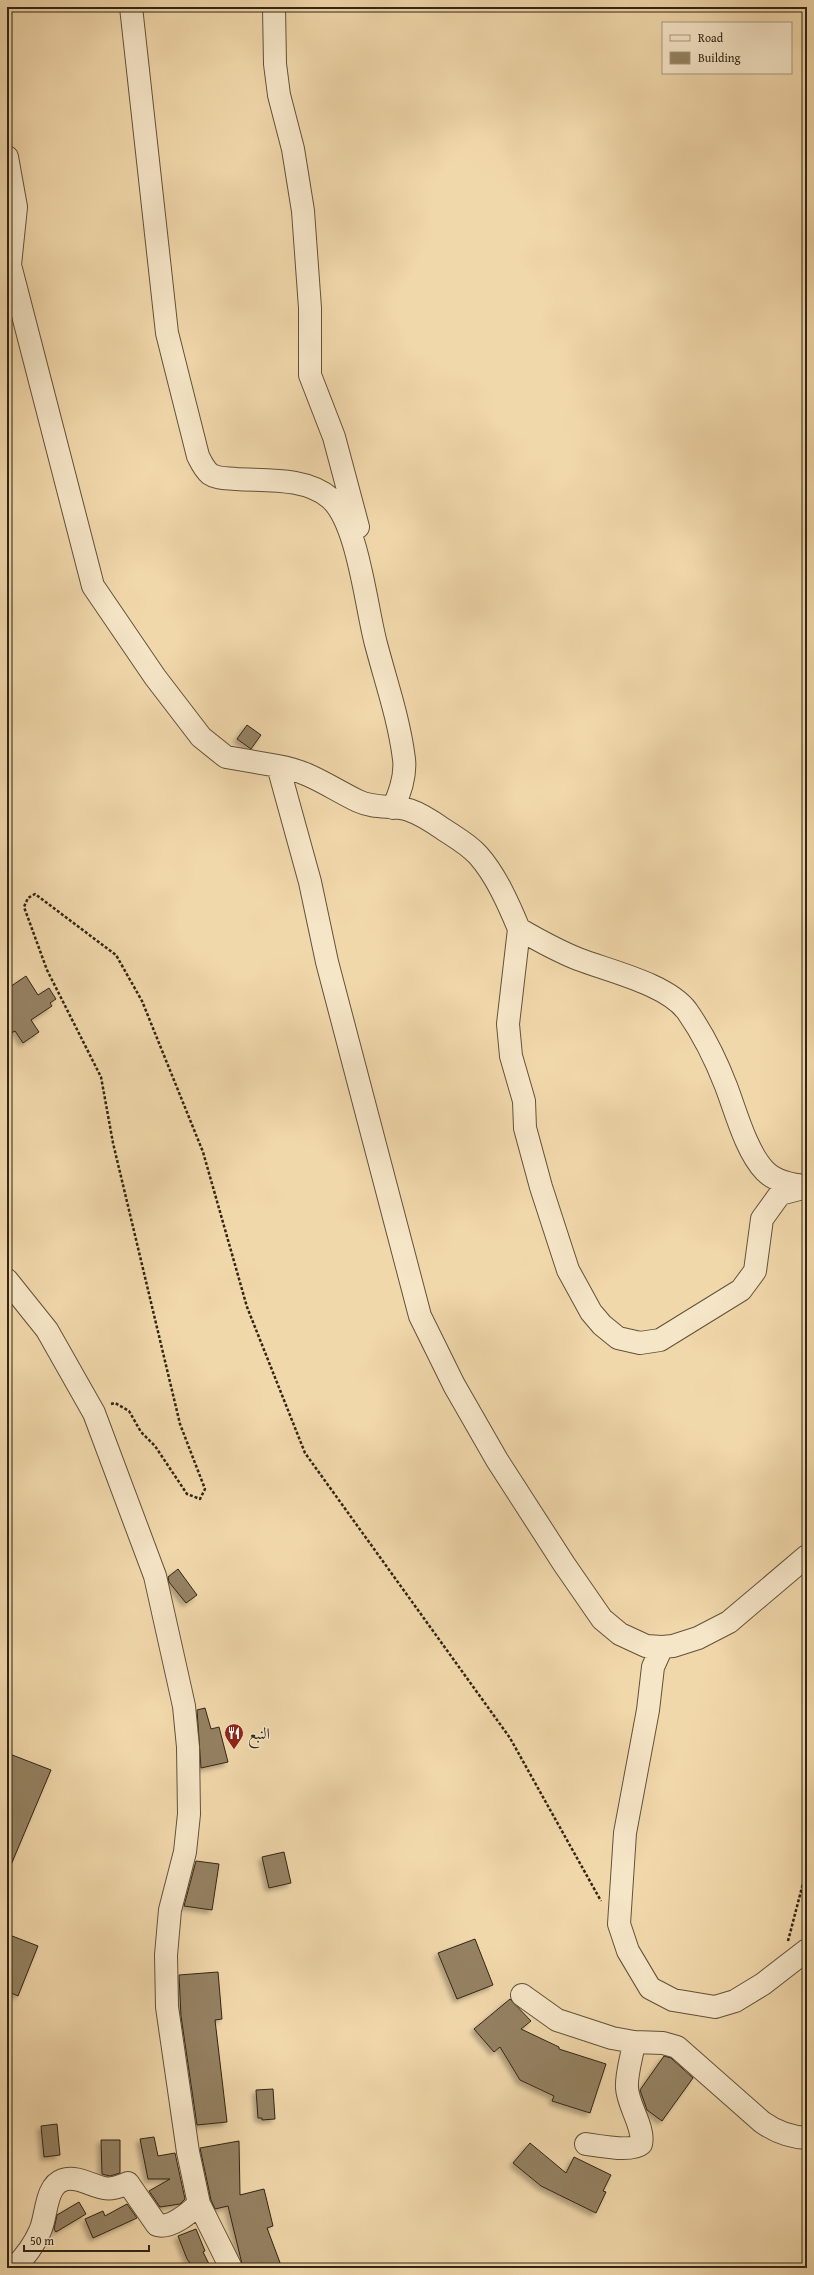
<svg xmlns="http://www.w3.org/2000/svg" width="814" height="2275" font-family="'Gentium Book Plus',Amiri,serif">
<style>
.building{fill:#958263;stroke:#312515;filter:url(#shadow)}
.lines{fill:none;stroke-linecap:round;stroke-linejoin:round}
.minor-casing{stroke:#61523a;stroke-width:24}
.path{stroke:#312515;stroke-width:2.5;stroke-dasharray:3 2;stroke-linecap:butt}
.minor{stroke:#f6e6c8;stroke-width:22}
.labels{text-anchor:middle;stroke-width:3;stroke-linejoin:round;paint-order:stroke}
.poi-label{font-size:16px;fill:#312515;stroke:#f6e6c8;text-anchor:start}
</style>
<defs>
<filter id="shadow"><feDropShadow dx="-3.5" dy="3.5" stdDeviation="2" flood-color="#0004"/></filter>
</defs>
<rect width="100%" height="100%" fill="#f1d8ab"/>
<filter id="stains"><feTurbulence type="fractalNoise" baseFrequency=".005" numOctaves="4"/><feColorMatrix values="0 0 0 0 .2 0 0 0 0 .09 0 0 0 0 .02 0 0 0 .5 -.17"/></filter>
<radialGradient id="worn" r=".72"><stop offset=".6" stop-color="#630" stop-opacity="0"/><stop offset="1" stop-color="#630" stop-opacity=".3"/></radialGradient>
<path class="building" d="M247 725 261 735 251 749 237 739Z
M26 976 38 995 49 988 56 999 50 1003 52 1006 31 1020 39 1032 23 1043 15 1031 7 1035V989Z
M178 1569 197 1595 186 1603 169 1582 168 1577Z
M205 1708 211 1729 219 1727 228 1762 201 1768 197 1710Z
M7 1753 51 1770 8 1872H7Z
M284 1852 291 1883 269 1888 262 1857Z
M196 1861 219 1864 212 1910 184 1906Z
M7 1934 38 1946 18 1996 7 1991Z
M475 1939 493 1985 457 1999 438 1953Z
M218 1972 222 2019 215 2020 227 2122 197 2125 181 2016 179 1975Z
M510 1999 531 2021 521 2029 559 2047V2049L606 2064 590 2113 552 2101 554 2096 520 2080 500 2047 494 2052 474 2029Z
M664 2056 671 2058 693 2078 662 2121 647 2110 640 2090Z
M273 2089 275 2119 262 2120V2118H258L256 2090Z
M57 2124 60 2155 44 2157 41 2126Z
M154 2137 158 2156 175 2153 185 2199 180 2204 160 2207 149 2191 170 2179H148L140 2139Z
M101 2140H120V2173L110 2176 102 2174Z
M239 2141 240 2195 264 2189 273 2226 267 2228 282 2268H243L228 2206 215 2209 211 2200 200 2148Z
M530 2143 566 2173 574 2157 611 2175 603 2191 606 2192 596 2213 541 2186 513 2163Z
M79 2202 86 2214 56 2232 54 2229 57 2215Z
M127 2204 137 2218 93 2238 85 2219 103 2211 105 2216Z
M196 2229 205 2251 203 2252 211 2268H194L187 2259 178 2236Z"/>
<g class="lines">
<defs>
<path id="minor" d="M131 7 167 333 198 456C201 462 204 469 210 474 217 479 227 478 236 479 266 481 305 477 330 498 358 522 366 607 376 644 386 682 399 719 404 759 406 776 400 793 393 808
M274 7 275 64 279 95 293 149 303 211 310 308V375L334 437 358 527
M7 157 16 207 10 265 93 586 155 677 201 737 226 757 278 766
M519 929C509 905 496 875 478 855 468 844 455 837 443 829 433 822 421 814 409 810 392 805 375 809 358 801 331 788 309 771 278 766L310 882 327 962 420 1316 454 1385 497 1460 564 1564 602 1619 620 1634 646 1646 662 1647 673 1646 698 1638 729 1622 807 1556
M807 1186C792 1185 776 1182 765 1171 746 1151 736 1112 726 1086 716 1060 703 1034 687 1011 667 984 609 971 578 959 558 951 538 940 519 929L508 1024 511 1056 524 1101 525 1128 541 1187 568 1270 591 1312 602 1325 618 1338 640 1343 660 1340 741 1290 755 1271 762 1219 780 1194 807 1187
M7 1280 47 1330 94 1413 155 1576 184 1706 188 1747 189 1814 185 1852 170 1910 166 1955 167 2007 188 2152 199 2204 231 2268
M662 1647 653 1667 648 1710 625 1833 619 1924 628 1951 650 1988 673 2000 715 2007 735 2001 763 1984 807 1950
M522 1995 557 2020 612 2038 634 2042 663 2043 677 2047 762 2122C776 2132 789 2137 807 2138
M586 2144C599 2146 632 2152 641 2144 645 2128 628 2106 627 2088 626 2074 632 2057 634 2042
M14 2268C25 2257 34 2245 40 2231 47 2216 45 2186 63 2180 76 2175 92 2186 104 2188 113 2190 120 2186 128 2183L157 2225C171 2229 189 2213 199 2204"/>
</defs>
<use href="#minor" class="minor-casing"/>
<path class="path" d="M111 1404 115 1403 129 1411 141 1432 155 1446 187 1494 200 1499 205 1489 180 1424 113 1143 101 1077 47 970 24 907 28 898 35 894 116 955 142 1001 203 1152 247 1307 305 1453 510 1738 601 1901
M788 1941 807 1868"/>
<use href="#minor" class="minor"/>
</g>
<defs>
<symbol id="restaurant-pin" viewBox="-11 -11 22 30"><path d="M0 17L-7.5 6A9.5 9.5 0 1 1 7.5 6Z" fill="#8f2418" stroke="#f6e6c8"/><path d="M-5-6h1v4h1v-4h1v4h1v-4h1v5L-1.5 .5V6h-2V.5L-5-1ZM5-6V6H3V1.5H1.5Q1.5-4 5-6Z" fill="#fff"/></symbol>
</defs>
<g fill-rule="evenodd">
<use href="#restaurant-pin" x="223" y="1722" width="22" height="30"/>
</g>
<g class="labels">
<g class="poi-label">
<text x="248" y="1739">النبع</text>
</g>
</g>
<rect width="814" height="2275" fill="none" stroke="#f1d8ab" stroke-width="24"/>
<rect x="8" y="8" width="798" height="2259" fill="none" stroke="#312515" stroke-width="2"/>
<rect x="12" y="12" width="790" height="2251" fill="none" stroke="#312515"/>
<rect x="662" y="22" width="130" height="52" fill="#f6e6c8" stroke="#a79980"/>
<rect x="670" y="35" width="20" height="6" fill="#f6e6c8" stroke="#a79980"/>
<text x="698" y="42" font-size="12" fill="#312515">Road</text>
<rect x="670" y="52" width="20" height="12" fill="#958263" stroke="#a79980"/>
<text x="698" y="62" font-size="12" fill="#312515">Building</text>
<path d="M24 2245v6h125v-6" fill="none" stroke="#312515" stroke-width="2"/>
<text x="30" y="2245" font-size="12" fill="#312515" stroke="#f6e6c8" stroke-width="3" paint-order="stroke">50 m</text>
<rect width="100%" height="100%" filter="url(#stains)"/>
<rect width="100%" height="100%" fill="url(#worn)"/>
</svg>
